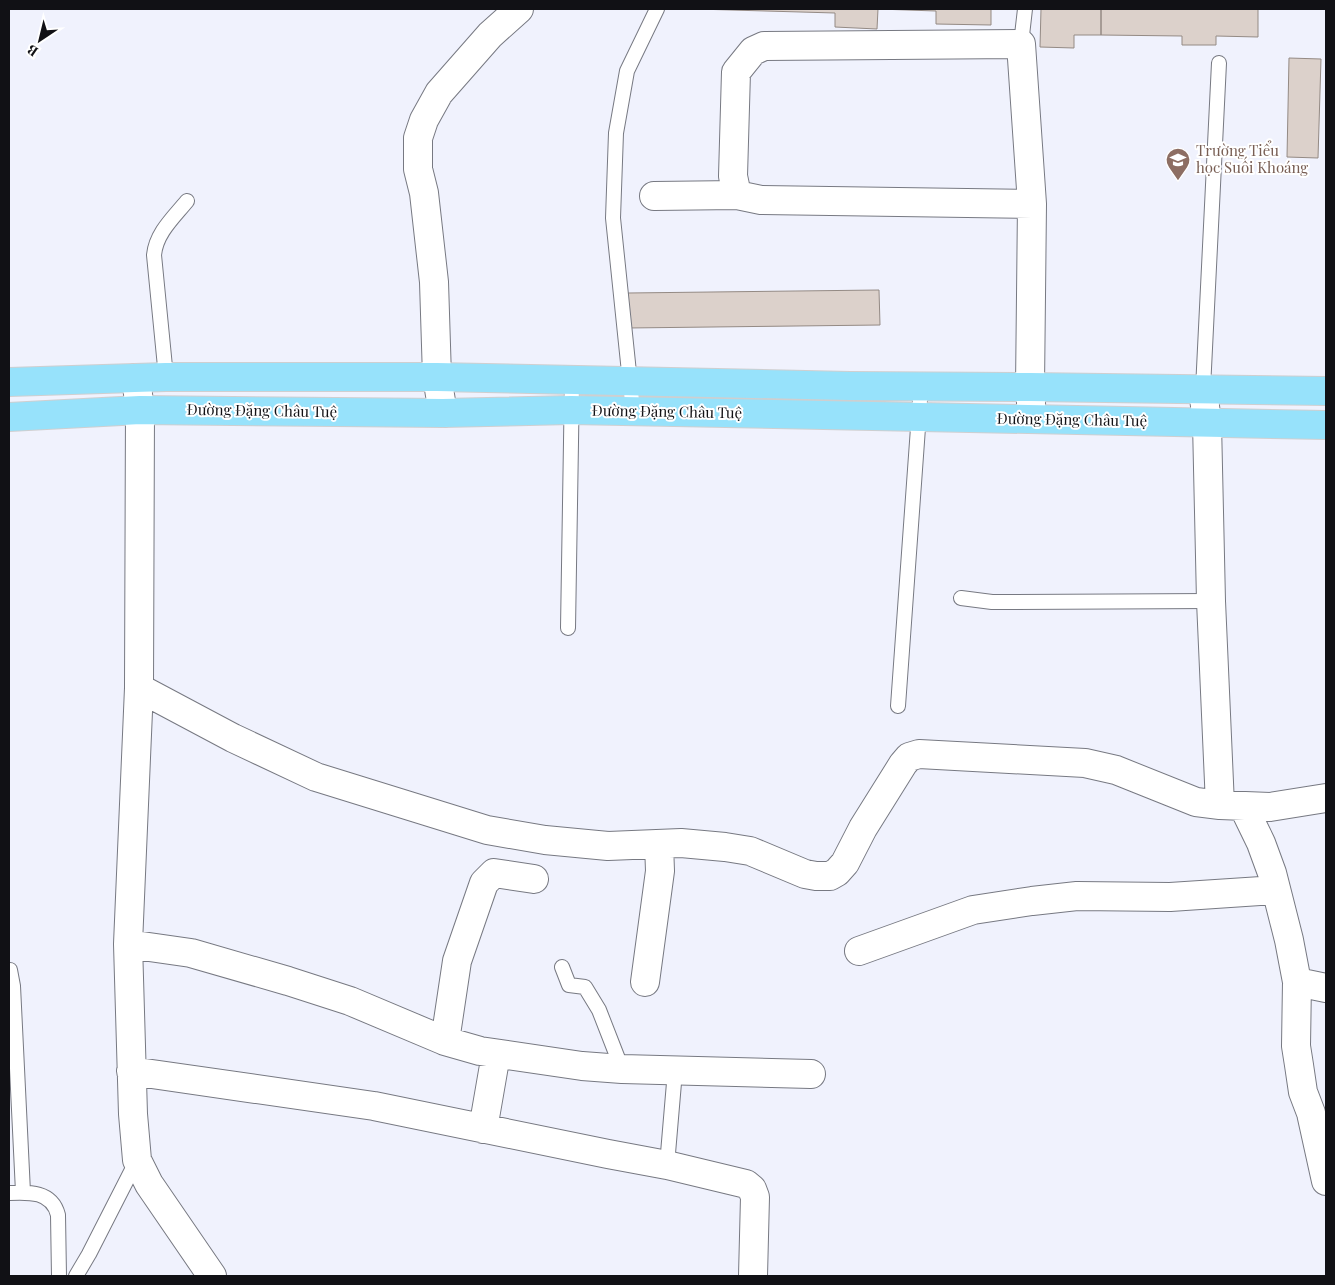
<svg xmlns="http://www.w3.org/2000/svg" width="1335" height="1285" font-family="'Playfair Display',serif">
<style>
.building{fill:#dcd1cb;stroke:#948a84}
.lines{fill:none;stroke-linecap:round;stroke-linejoin:round}
.lane-casing{stroke:#777982;stroke-width:16}
.street-casing{stroke:#777982;stroke-width:30}
.primary-casing{stroke:#cfcfd0;stroke-width:30}
.lane{stroke:#fff;stroke-width:14}
.street{stroke:#fff;stroke-width:28}
.primary{stroke:#97e2fb;stroke-width:28}
.labels{text-anchor:middle;stroke-width:4;stroke-linejoin:round;paint-order:stroke}
.education-label{font-size:15px;fill:#785e54;stroke:#fff;text-anchor:start}
.street-label{font-size:15px;fill:#111115;stroke:#fff}
</style>
<rect width="100%" height="100%" fill="#f0f2fd"/>
<path class="building" d="M696 9H991V25L936 24V11L878 9 877 29 835 27V13Z
M1041 9H1101V35H1074V48L1040 47Z
M1101 9H1258V37L1216 36V45H1182V36L1101 35Z
M1289 58 1321 59 1318 158 1287 157Z
M879 290 880 325 628 328V293Z"/>
<g class="lines">
<defs>
<path id="lane" d="M1021 44 1025 9
M166 377 154 255C156 233 174 217 187 201
M1203 389 1219 63
M633 411 613 218 616 133 627 71 657 9
M961 598 992 602 1211 601
M568 628 572 380
M898 706 921 386
M562 967 569 985 585 987 599 1010 622 1069
M9 970H10L13 986 23 1192
M667 1165 675 1071
M9 1193C29 1192 52 1191 58 1215L59 1276
M76 1276 89 1254 137 1160"/>
<path id="street" d="M654 196 737 195
M136 378 140 410 139 688 128 944 133 1114 137 1160 149 1184 212 1276
M1203 389 1207 423 1211 601 1220 805
M443 413 437 377 434 282 424 193 418 169V138L424 120 439 93 490 35 519 9
M1032 419 1030 387 1032 204 1021 44 764 46 753 51 736 72 733 176 737 195 761 200 1032 204
M139 688 233 738 316 777 487 830 545 840 608 846 681 843 725 847 750 851 805 874 816 876H830L837 872 845 863 863 828 903 764 909 757 919 754 1085 763 1116 770 1196 802 1220 805 1270 807 1326 798
M1243 806 1261 843 1272 873 1289 940 1297 982 1296 1046 1299 1065 1303 1092 1311 1113 1326 1181
M128 944 191 953 288 981 350 1001 445 1041 480 1051 582 1066 622 1069 811 1074
M859 951 973 910 1032 901 1077 896 1170 897 1276 890
M645 982 660 871 659 844
M1297 982 1326 988
M445 1041 457 961 484 883 494 873 534 879
M131 1071 374 1106 608 1154 667 1165 746 1184 752 1189 755 1197 753 1276
M483 1129 496 1054"/>
<path id="primary" d="M9 382 166 377H437L850 386 1030 387 1326 391
M9 417 140 410 443 413 571 410 1326 425"/>
</defs>
<use href="#lane" class="lane-casing"/>
<use href="#street" class="street-casing"/>
<use href="#primary" class="primary-casing"/>
<use href="#lane" class="lane"/>
<use href="#street" class="street"/>
<use href="#primary" class="primary"/>
</g>
<defs>
<symbol id="school-pin" viewBox="-11 -11 22 30"><path d="M0 17L-7.5 6A9.5 9.5 0 1 1 7.5 6Z" fill="#8d6e63" stroke="#fff"/><path d="M0-5L7-2L0 1L-7-2ZM-4 1L0 2.5L4 1V4Q0 6-4 4Z" fill="#fff"/></symbol>
</defs>
<g fill-rule="evenodd">
<use href="#school-pin" x="1164" y="146" width="28" height="38"/>
</g>
<g class="labels">
<g class="education-label">
<text x="1196" y="156">Trường Tiểu<tspan x="1196" dy="17">học Suối Khoáng</tspan></text>
</g>
<g class="street-label">
<text transform="translate(262 411) rotate(1)" y="5">Đường Đặng Châu Tuệ</text>
<text transform="translate(667 412) rotate(1)" y="5">Đường Đặng Châu Tuệ</text>
<text transform="translate(1072 420) rotate(1)" y="5">Đường Đặng Châu Tuệ</text>
</g>
</g>
<rect width="1335" height="1285" fill="none" stroke="#111115" stroke-width="20"/>
<g transform="translate(40 40) rotate(215)" stroke="#ffffff" stroke-width="4" paint-order="stroke">
<path d="M0-4L9 19L0 12L-9 19Z" fill="#111115"/>
<text y="-8" font-size="14" font-weight="bold" text-anchor="middle" fill="#111115">B</text>
</g>
</svg>
